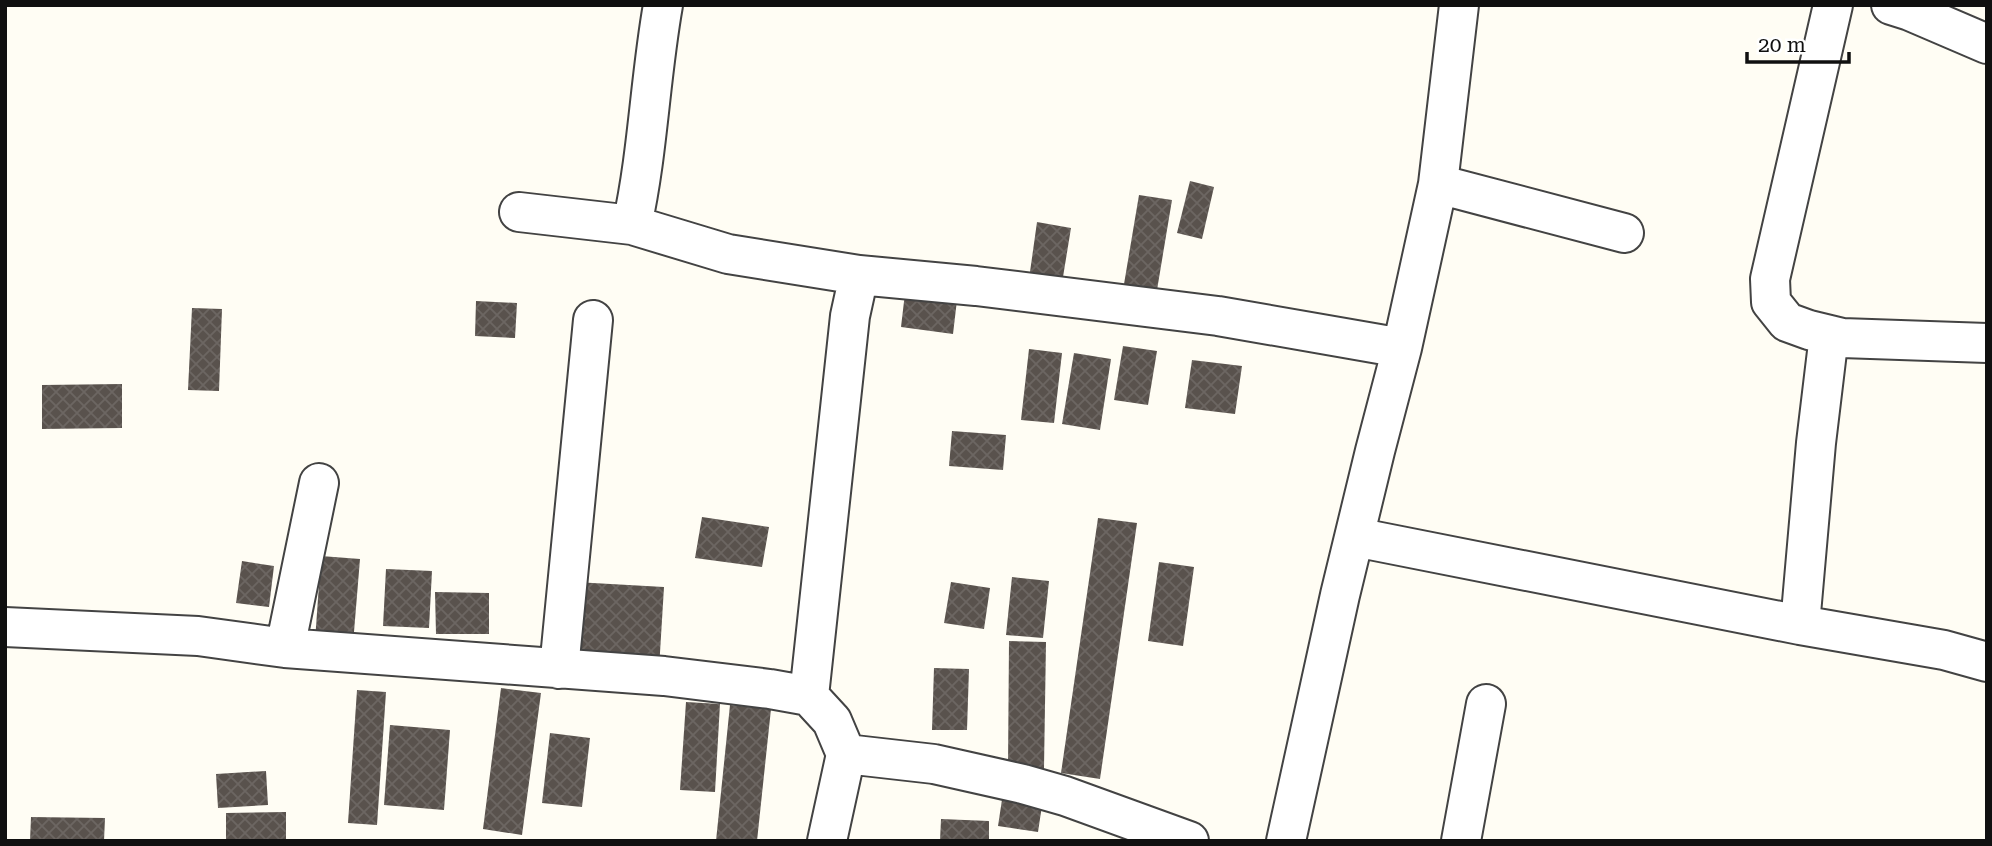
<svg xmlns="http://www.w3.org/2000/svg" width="1992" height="846" font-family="'Roboto Serif',serif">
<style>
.building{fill:url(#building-cross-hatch)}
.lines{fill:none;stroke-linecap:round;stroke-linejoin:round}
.minor-casing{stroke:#434343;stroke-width:42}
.minor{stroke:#fff;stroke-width:38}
</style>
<defs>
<pattern id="building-cross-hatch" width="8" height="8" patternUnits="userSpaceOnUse" patternTransform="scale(1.75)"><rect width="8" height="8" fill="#59524d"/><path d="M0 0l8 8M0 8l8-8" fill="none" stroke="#6c6662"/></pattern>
</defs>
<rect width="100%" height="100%" fill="#fffdf4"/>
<path class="building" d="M1190 181 1214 187 1202 239 1177 233Z
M1139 195 1172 200 1156 296 1123 290Z
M1037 222 1071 228 1063 277 1030 272Z
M905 293 957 300 953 334 901 327Z
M476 301 517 303 515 338 475 336Z
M192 308 222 309 219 391 188 390Z
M1123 346 1157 351 1148 405 1114 400Z
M1029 349 1062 353 1054 423 1021 420Z
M1074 353 1111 359 1100 430 1062 424Z
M1192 360 1242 366 1235 414 1185 408Z
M122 384V428L42 429V385Z
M952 431 1006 435 1003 470 949 466Z
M702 517 769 527 762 567 695 558Z
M1098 518 1137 523 1100 779 1061 773Z
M321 556 360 559 353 644 315 641Z
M242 561 274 566 269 607 236 603Z
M1159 562 1194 567 1183 646 1148 641Z
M386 569 432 571 429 628 383 626Z
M1012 577 1049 581 1043 638 1006 635Z
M575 582 664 587 659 669 570 664Z
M951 582 990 588 984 629 944 623Z
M435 592 489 593V634H436Z
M1009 641 1046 642 1044 768H1008Z
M934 668 969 669 967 730H932Z
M501 688 541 693 522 835 483 829Z
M357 690 386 692 377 825 348 823Z
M686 702 720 704 715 792 680 790Z
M730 705 771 709 757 841H716Z
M390 725 450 730 444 810 384 805Z
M550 733 590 738 582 807 542 803Z
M266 771 268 805 218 808 216 774Z
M1003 793 1043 799 1038 832 998 826Z
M286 812V841H226V813Z
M31 817 105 818 104 841H30Z
M941 819 989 821V841H940Z"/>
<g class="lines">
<defs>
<path id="minor" d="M663 5C650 78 648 153 632 225L728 254 859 275
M1833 5 1770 279 1771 302 1787 322 1809 330 1842 338 1987 343
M1891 5 1910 11 1987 44
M1438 184 1624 233
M519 212 632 225
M1355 537 1800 625 1944 650 1987 662
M1800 625 1816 443 1829 335
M5 627 198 636 285 648 664 676 770 689 809 696 832 721 846 754 934 764 1023 784 1065 796 1189 841
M285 648 319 483
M559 669 593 320
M809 696 850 316 859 275 976 286 1218 316 1402 348
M827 841 846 754
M1286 841 1340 595 1375 451 1402 348 1438 184 1459 5
M1461 841 1486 704"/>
</defs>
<use href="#minor" class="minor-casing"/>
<use href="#minor" class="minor"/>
</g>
<rect width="1992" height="846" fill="none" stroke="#101010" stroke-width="14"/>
<path d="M1747 52v10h102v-10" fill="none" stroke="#101010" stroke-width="3.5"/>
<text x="1758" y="52" font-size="21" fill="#101010" stroke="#ffffff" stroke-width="5" paint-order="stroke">20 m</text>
</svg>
